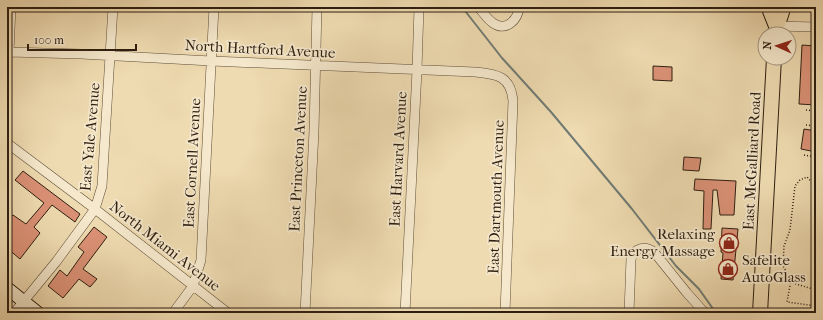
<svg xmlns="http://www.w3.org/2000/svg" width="823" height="320" font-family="'IM FELL French Canon',serif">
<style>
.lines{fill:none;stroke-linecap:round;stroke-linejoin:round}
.stream{stroke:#707b74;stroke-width:2}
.building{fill:#db9176;stroke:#2d1e10}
.minor-casing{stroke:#5e4d38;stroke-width:10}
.secondary-casing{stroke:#2d1e10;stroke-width:14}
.primary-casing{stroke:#2d1e10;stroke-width:16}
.path{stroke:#2d1e10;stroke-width:1.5;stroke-dasharray:1 2;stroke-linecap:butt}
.minor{stroke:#f5e8cc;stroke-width:9}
.secondary{stroke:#f5e8cc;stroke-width:12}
.primary{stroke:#efdbb1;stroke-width:14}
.labels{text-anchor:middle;stroke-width:3.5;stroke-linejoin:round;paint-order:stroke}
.street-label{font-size:15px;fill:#2d1e10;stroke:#f5e8cc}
.poi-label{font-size:15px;fill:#2d1e10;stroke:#f5e8cc;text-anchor:end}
</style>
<rect width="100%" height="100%" fill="#efdbb1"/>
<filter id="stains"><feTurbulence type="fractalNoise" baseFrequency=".005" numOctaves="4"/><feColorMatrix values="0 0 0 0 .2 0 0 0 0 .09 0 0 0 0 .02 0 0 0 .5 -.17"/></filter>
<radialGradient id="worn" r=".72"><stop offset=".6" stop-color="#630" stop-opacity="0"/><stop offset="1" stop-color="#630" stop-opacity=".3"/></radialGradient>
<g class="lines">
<path class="stream" d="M462 7 502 58 551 112 632 209 676 266 699 289 716 313"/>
</g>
<path class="building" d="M802 45 816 46V105L799 104Z
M653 66 672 67V81L653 80Z
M804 129 816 131V152L801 149Z
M684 157 701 158 699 171 683 170Z
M23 171 80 214 75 222 52 205 34 227 40 233 20 259 7 248V221L13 215 26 224 44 203 15 180Z
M695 179 736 181 734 215H720L717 190H713L711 229H703L704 191 694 190Z
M94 227 107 237 83 269 97 279 90 287 79 279 63 298 48 286 60 270 67 276 84 252 78 247Z
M722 228 738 229 733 280 721 279 723 253 721 252Z"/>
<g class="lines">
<defs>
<path id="minor" d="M478 7C483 12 487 19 493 23 506 32 518 20 519 7
M776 26 816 27
M9 52 81 54 211 61 475 72C497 74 511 76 513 101L505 313
M7 54 9 52 11 7
M7 143 95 209 228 313
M14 313 56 262 95 209 102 186 113 7
M173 313 193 286 201 260 214 7
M305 313 314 131 317 7
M405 313 417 70 419 7
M629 313 631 259C634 248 645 245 654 252L687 293 705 313"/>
<path id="secondary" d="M7 288 38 313"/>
<path id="primary" d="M770 7V11L776 26
M776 34C776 24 782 17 783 7
M760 313 774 58"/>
</defs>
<use href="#minor" class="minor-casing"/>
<use href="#secondary" class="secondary-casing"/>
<use href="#primary" class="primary-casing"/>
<path class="path" d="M806 110 816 111
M806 125 816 126
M804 155 816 157
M816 187 807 177 800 180 795 186 790 230 784 246 783 266 791 280 796 284 816 290
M791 280 787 302 816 306"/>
<use href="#minor" class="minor"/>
<use href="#secondary" class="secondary"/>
<use href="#primary" class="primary"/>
</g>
<defs>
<symbol id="shop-ring" viewBox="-11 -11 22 22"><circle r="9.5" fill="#f5e8cc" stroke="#8f2418" stroke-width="1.5"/><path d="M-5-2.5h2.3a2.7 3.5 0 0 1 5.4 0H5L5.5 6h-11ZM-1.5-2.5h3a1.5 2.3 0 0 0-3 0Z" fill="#8f2418"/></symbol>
</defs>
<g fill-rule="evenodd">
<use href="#shop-ring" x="718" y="232" width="22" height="22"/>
<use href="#shop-ring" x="717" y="258" width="22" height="22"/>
</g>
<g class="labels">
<g class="street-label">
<text transform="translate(260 49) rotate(3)" y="5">North Hartford Avenue</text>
<text transform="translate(90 137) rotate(-85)" y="5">East Yale Avenue</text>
<text transform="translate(298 159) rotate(-87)" y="5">East Princeton Avenue</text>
<text transform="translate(398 159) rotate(-87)" y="5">East Harvard Avenue</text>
<text transform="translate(752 161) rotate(-87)" y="5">East McGalliard Road</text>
<text transform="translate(192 163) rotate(-87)" y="5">East Cornell Avenue</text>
<text transform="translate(496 197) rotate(-88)" y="5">East Dartmouth Avenue</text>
<text transform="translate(165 246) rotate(38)" y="5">North Miami Avenue</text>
</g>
<g class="poi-label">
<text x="715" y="239">Relaxing<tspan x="715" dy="17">Energy Massage</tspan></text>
<text x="742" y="265" text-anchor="start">Safelite<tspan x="742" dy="17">AutoGlass</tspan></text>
</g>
</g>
<rect width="823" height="320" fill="none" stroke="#efdbb1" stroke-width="24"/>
<rect x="8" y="8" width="807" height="304" fill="none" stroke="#2d1e10" stroke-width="2"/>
<rect x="12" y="12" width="799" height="296" fill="none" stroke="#2d1e10"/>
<g transform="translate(777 46) rotate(273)"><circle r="19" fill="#f5e8cc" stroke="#a59781"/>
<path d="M0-3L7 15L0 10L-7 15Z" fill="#8f2418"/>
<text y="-6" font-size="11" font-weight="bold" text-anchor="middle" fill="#2d1e10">N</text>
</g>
<path d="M28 44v6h108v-6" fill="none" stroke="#2d1e10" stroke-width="2"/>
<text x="34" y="44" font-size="12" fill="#2d1e10" stroke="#f5e8cc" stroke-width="3" paint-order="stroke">100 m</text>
<rect width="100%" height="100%" filter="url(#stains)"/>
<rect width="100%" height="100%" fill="url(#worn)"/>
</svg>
